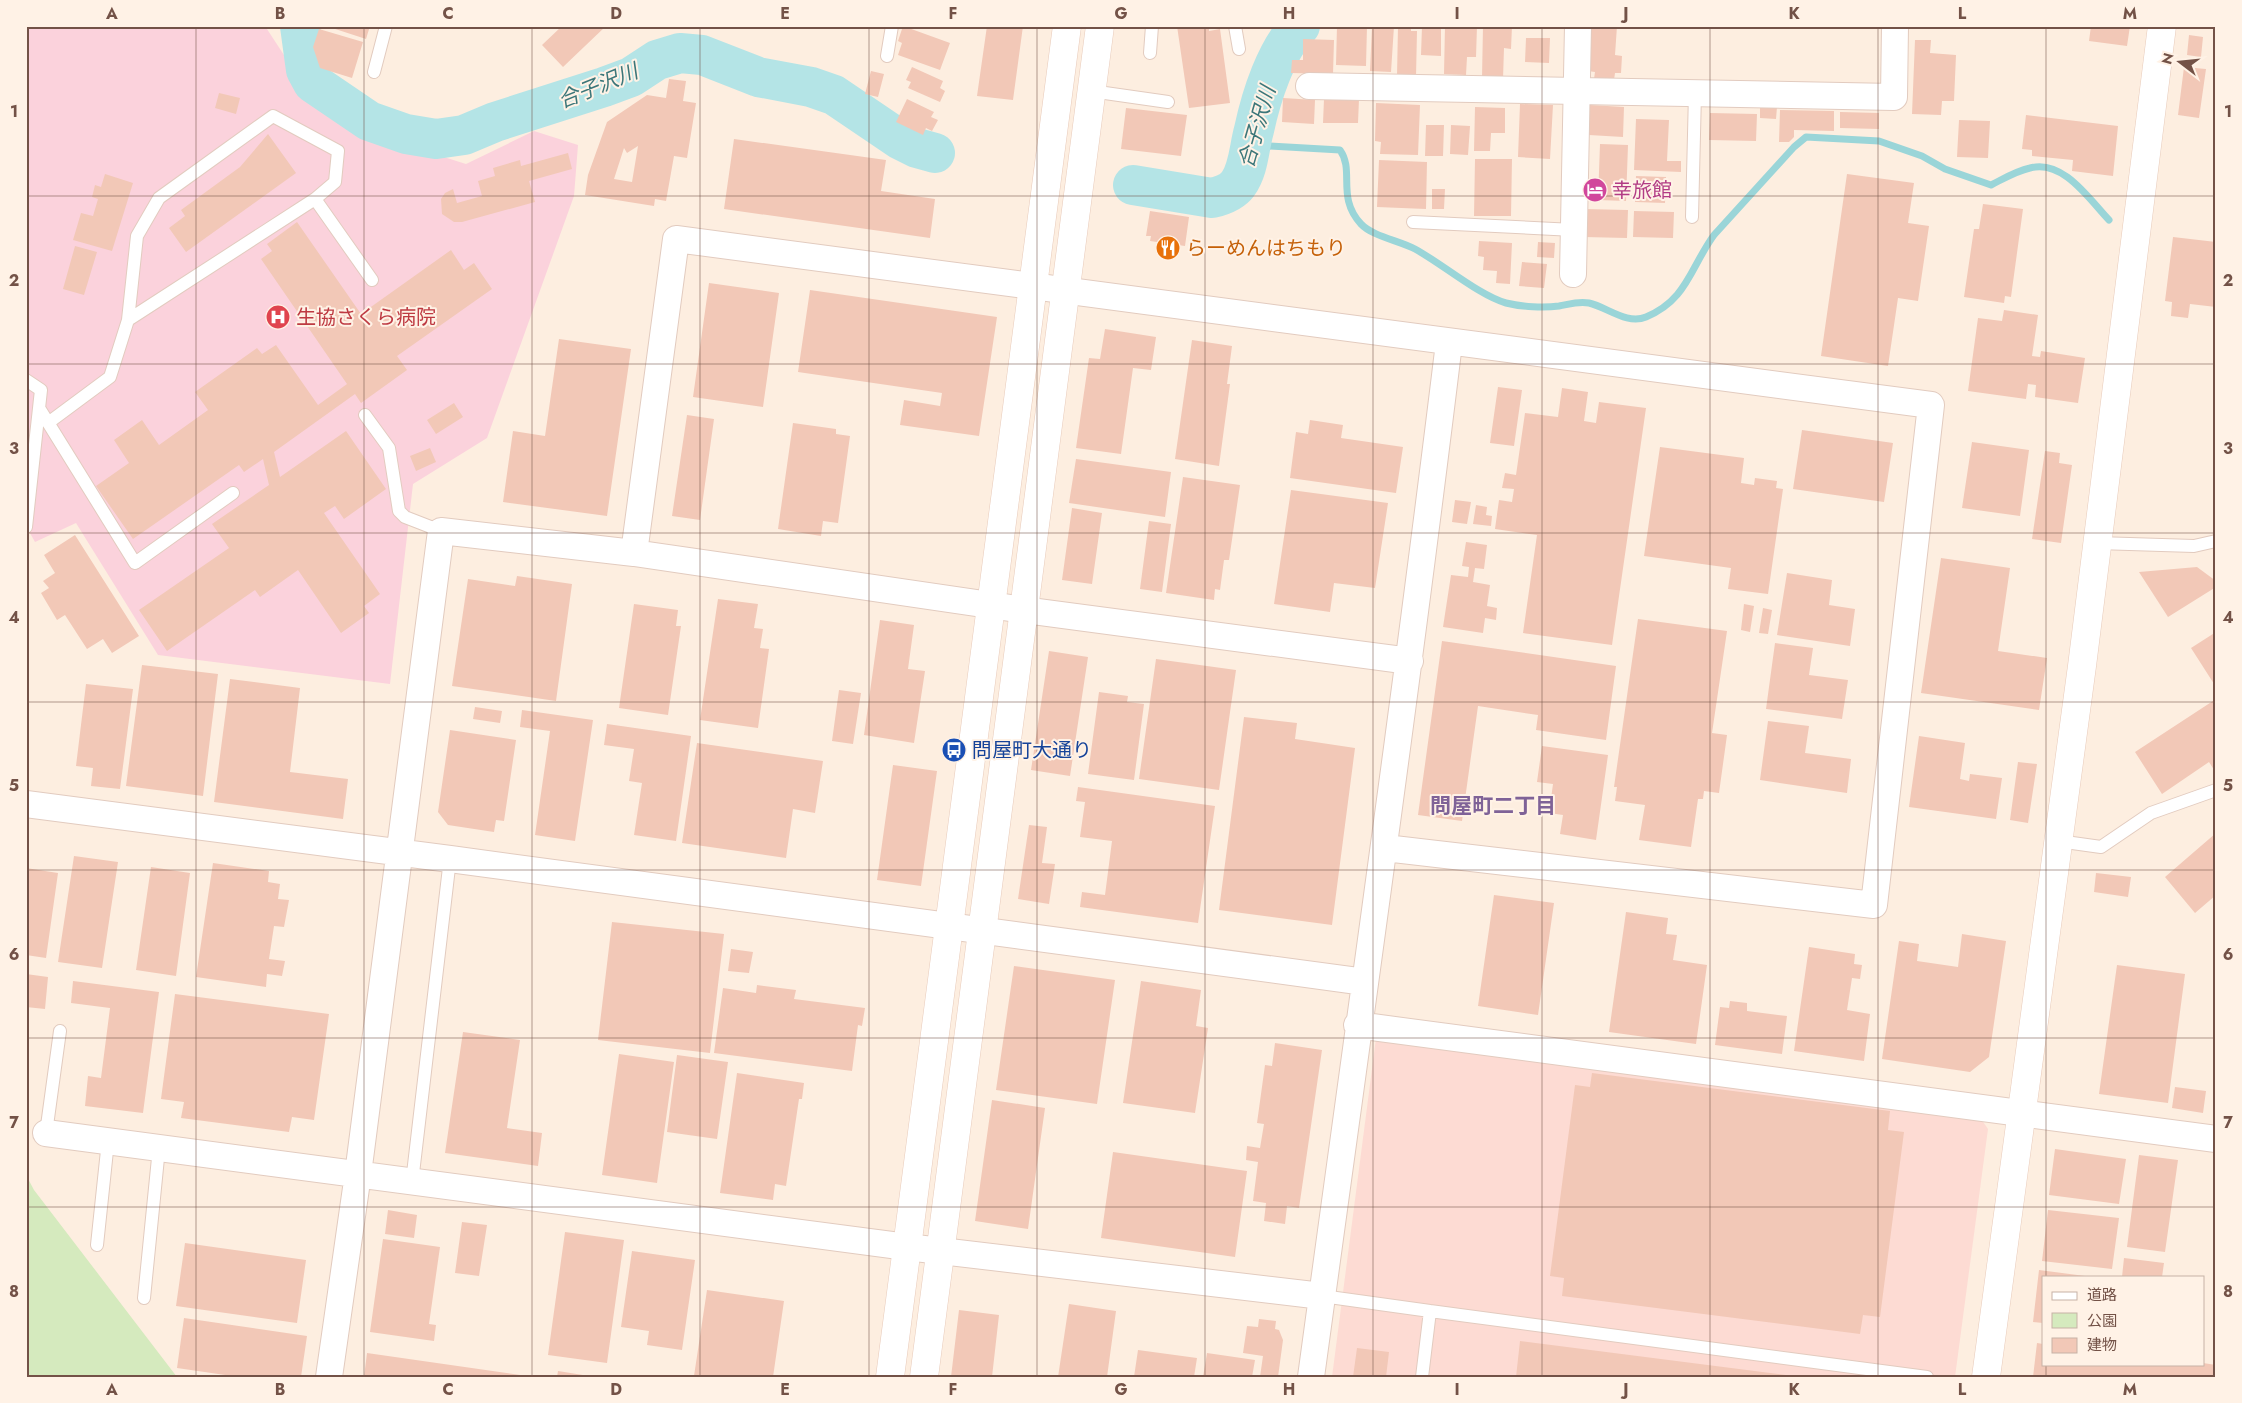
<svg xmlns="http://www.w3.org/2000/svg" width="2242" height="1403" font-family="Jost,'Noto Sans JP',sans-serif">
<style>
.commercial{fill:#fddbd3}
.medical{fill:#fbd2dc}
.green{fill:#d5eabe}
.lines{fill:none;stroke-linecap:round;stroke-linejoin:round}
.stream{stroke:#9ad5d8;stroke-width:7}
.river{stroke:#b4e4e6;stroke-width:40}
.building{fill:#f2c8b7;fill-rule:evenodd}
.lane-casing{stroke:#e2cbbf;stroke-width:14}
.street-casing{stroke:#e2cbbf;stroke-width:28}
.secondary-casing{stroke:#e8cbbb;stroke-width:29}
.lane{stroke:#fff;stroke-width:12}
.street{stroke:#fff;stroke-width:26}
.secondary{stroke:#fff;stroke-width:28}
.grid{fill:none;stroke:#735247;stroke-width:1;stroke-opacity:0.55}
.labels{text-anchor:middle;stroke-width:4;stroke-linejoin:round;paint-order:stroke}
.hotel-label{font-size:20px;fill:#b23c85;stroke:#fff2e6;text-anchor:start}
.food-label{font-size:20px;fill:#c56008;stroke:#fff2e6;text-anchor:start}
.health-label{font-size:20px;fill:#be3a42;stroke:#fff2e6;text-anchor:start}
.transit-label{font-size:20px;fill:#164399;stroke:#fff2e6;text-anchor:start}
.water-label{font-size:21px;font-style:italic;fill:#3b7679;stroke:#fff2e6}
.neighbourhood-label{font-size:21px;font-weight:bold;fill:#7f6297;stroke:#fff2e6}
.neatline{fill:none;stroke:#735247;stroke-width:2}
.grid-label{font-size:16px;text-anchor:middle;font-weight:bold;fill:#735247}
</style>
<rect width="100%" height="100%" fill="#fdeee0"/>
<path class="commercial" d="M1376 1038 1979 1116 1988 1129 1955 1377H1332Z"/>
<path class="medical" d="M26 26H265L299 78 325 103 396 142 466 164 534 131 578 145 574 196 487 438 413 484 390 684 158 655 76 523 35 542 26 526Z"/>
<path class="green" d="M26 1175 34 1190 177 1377H26Z"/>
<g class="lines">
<path class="stream" d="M1251 145 1340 150C1355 171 1336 197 1361 224 1372 236 1400 241 1415 249 1441 263 1480 296 1506 303 1522 307 1544 308 1559 306 1570 304 1578 301 1589 303 1607 307 1627 325 1646 317 1687 300 1690 268 1714 235L1794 147 1806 137 1879 141 1922 156 1945 169 1991 185C2003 179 2016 171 2030 168 2063 159 2089 199 2109 220"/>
<path class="river" d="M300 26 306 70 313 83 369 121 406 134 436 139 464 135 495 122 604 87 631 77 657 60 680 53 702 55 758 77 811 87 834 95 899 139 917 148 935 153
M1133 185 1212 198C1221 196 1232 192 1238 184 1249 169 1249 147 1254 130 1261 97 1276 49 1300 26"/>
</g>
<path class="building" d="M326 26H370L366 39Z
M562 26H606L563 67 542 45Z
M903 26 950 43 940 70 898 55 902 43 898 41Z
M987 26H1023L1013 100 977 96Z
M1177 26H1209V31L1220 29 1230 103 1189 108Z
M1337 26H1367L1366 66 1336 65Z
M1372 26H1394L1391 72 1370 71Z
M1398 26H1411V31H1417L1416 77 1397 76Z
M1422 26H1441V56L1421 55Z
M1445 26H1477L1476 57H1467L1466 75 1444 74Z
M1483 26H1512L1511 49 1504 48 1503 79 1482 78Z
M1590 26H1617L1615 55 1622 56 1621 73H1615L1614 80 1594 79 1595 72 1588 71Z
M2091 26H2130L2127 46 2089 41Z
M319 29 363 42 352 78 320 68 313 47Z
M2189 35 2203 37 2201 57 2187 55Z
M1526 38H1550L1549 63 1525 62Z
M1303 39 1334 40 1333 74 1291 73 1292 60H1303Z
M1915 40H1931L1930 53 1956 55 1954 101H1942L1941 115 1912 114Z
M912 67 943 81 940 88 945 91 940 102 908 88 911 82 906 80Z
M2184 67 2206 69 2199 118 2178 115Z
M871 71 884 74 878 97 865 94Z
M669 79 686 81 683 101 696 103 687 158 674 156 666 201 655 199 654 206 585 195 588 175 607 122 647 95 666 98ZM638 146 632 182 614 179 624 148 627 153Z
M219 93 240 98 236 114 215 108Z
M1283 98 1315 100 1314 124 1282 122Z
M907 99 934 112 931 117 938 120 932 131 926 128 923 135 896 122Z
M1324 99H1359L1358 123H1323Z
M1376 103 1420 105 1418 155 1380 154 1381 142 1375 141Z
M1520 104 1553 105 1550 159 1518 157Z
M1590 105 1624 107 1623 137 1589 135Z
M1760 106 1777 107 1776 119 1760 118Z
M1475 107 1505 108V133H1491L1490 151H1474Z
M1126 108 1187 115 1181 156 1121 149Z
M1780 110 1834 111V131L1794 130V137L1789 142H1779Z
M1840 112 1879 113V129L1840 128Z
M1710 113 1757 114 1756 141 1709 140Z
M2026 115 2118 126 2113 176 2072 171 2073 160 2032 156V150L2022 149Z
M1636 119 1669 120 1667 161H1681V172L1634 170Z
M1959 120 1990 121 1988 158 1957 157Z
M1426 125H1444L1443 156H1425Z
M1451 125 1470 126 1468 155 1450 154Z
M268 134 296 173 186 252 169 228 185 216 181 210 240 167Z
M734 139 886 160 881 191 935 199 930 238 724 209Z
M1600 144 1628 145 1626 201 1598 200Z
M568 153 572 169 529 181 535 202 462 222H454L442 214 441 199 445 193 453 189 457 203 482 196 478 181 495 176 493 168 520 160 521 166Z
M1475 159H1512L1511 216H1474Z
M1379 160 1427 162 1426 209 1377 207Z
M105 174 133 183 112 251 73 240 81 213 93 216 98 199 92 197 95 185 101 187Z
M1847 174 1914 183 1908 223 1929 226 1918 301 1898 298 1888 366 1821 356Z
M1636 176 1666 177 1665 203 1635 202Z
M1432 189H1445L1444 209H1432Z
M1983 204 2023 209 2011 297 2005 296 2004 303 1964 297 1974 229H1979Z
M1585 209 1628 210 1627 238 1584 237Z
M1150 211 1189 217 1185 246 1150 241 1151 236H1146Z
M1634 211 1674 212 1673 238 1633 237Z
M297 222 361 314 451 250 464 270 474 263 492 289 397 356 407 370 361 403 355 394 274 452 280 477 346 431 386 489 344 519 335 506 324 513 380 594 364 606 369 613 341 633 298 570 260 597 255 590 167 651 139 610 229 548 212 524 269 485 263 459 244 472 239 465 133 539 96 486 129 463 114 440 142 420 159 445 208 410 195 392 257 348 262 354 276 345 318 405 347 384 261 259 272 251 267 244Z
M2173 237 2216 242V307L2190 304 2188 318 2171 316 2172 302 2165 301Z
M1479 241 1512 243 1510 284 1496 283 1497 271 1483 270 1484 257 1478 256Z
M1538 242 1555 243 1554 258 1537 257Z
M75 246 97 252 84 295 63 289Z
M1522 262 1547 264 1544 288 1519 286Z
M709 283 779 293 763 407 693 397Z
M810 290 997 317 979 436 900 425 904 400 940 406 942 393 798 372Z
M2004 310 2038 315 2032 356 2040 357 2041 351 2085 358 2078 403 2035 397 2036 385 2028 384 2026 399 1968 391 1978 318 2002 321Z
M1105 329 1156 337 1151 370 1133 368 1121 454 1076 448 1089 358 1100 359Z
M559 339 631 349 607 516 503 502 513 431 545 436Z
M1192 340 1232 346 1227 384H1230L1219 466 1175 459Z
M1498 387 1522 390 1514 446 1490 443Z
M1562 388 1588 392 1584 421 1596 423 1599 402 1646 408 1612 645 1523 633 1537 535 1495 529 1499 500 1512 502 1514 489 1502 488 1505 473 1516 475 1525 413 1558 417Z
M454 403 463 417 436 434 427 420Z
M687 415 714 419 700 520 672 516Z
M1310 420 1343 425 1341 438 1403 447 1396 493 1290 478 1296 432 1308 434Z
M793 423 836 429V434L850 436 838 523 823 521 821 536 778 529Z
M1802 430 1893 443 1884 502 1793 489Z
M1972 442 2029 450 2020 516 1962 508Z
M1660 447 1744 458 1741 483 1754 485 1755 478 1777 481 1776 488 1783 489 1768 594 1728 589 1731 568 1644 556Z
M430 448 436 462 416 471 410 456Z
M2045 451 2060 453 2059 463 2072 465 2061 543 2032 539Z
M1076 459 1171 472 1165 517 1069 503Z
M1183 477 1240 485 1229 560H1224L1220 590 1215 589 1214 600 1166 593Z
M1291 490 1388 503 1375 588 1334 583 1330 612 1274 604Z
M1455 500 1471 502 1467 524 1452 522Z
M1476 505 1487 507 1486 515 1492 516 1491 526 1473 524Z
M1072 508 1102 513 1092 584 1062 580Z
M1149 521 1171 524 1162 592 1140 589Z
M75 535 139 636 112 653 103 639 87 649 65 615 57 620 41 593 49 588 43 581 55 573 44 555Z
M1466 542 1487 545 1484 569 1475 568 1473 582 1490 585 1487 606 1497 608 1496 620 1485 618 1483 633 1443 627 1451 575 1468 577 1469 567 1462 566Z
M1941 558 2010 568 1998 651 2047 658 2039 710 1921 693Z
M2197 567 2216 581V587L2168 617 2139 572Z
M1787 573 1832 580 1829 605 1855 609 1850 646 1777 635Z
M517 576 572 584 556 701 452 686 468 579 515 586Z
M718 599 758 604 754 628 763 629 760 648 769 649 758 728 700 720Z
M634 604 678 610 676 626H681L668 715 619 708Z
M1744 604 1754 606 1750 632 1741 630Z
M1763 608 1772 610 1768 634 1759 633Z
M1638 619 1727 631 1712 733 1727 735 1719 793 1704 791 1703 799H1698L1691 847 1639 840 1645 805 1615 801 1617 787H1614Z
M880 620 914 625 908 669 925 671 914 743 864 735Z
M2216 632V687L2191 648Z
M1442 641 1616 666 1606 740 1536 730 1538 715 1478 706 1462 821 1418 815Z
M1775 643 1813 648 1809 675 1848 680 1842 719 1766 709Z
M1049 651 1088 657 1070 776 1031 770Z
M1156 659 1236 670 1219 790 1139 779Z
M142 665 218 674 203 796 126 786Z
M230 679 300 688 290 772 348 779 343 819 214 802Z
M86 684 133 689 120 789 91 786 93 768 76 766Z
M839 690 861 693 853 744 832 741Z
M1099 692 1128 696 1127 702 1144 704 1134 780 1088 774Z
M2216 699V773L2209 762 2162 794 2135 752Z
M475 707 502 711 500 723 473 719Z
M522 710 593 720 575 841 535 835 550 731 520 727Z
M1244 717 1297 723 1295 739 1355 748 1332 925 1219 910Z
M1768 721 1809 726 1805 753 1851 759 1847 793 1760 780Z
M607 724 691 736 676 841 634 835 642 783 629 781 634 749 604 745Z
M450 730 516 740 504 821 496 820 494 832 448 825 438 812Z
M1919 736 1965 743 1960 779 1969 781 1970 774 2002 778 1996 819 1909 807Z
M697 743 823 761 815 813 793 809 786 858 682 843Z
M1542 746 1608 755 1596 840 1560 834 1563 815 1549 813 1553 784 1537 782Z
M2018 762 2037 764 2028 823 2010 820Z
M893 765 937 771 921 886 877 880Z
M1078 787 1215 806 1198 923 1080 907 1082 892 1105 895 1112 841 1080 837 1085 802 1076 801Z
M1029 825 1047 827 1042 863 1055 864 1049 904 1018 899Z
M2216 833V895L2195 913 2165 877Z
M74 856 118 862 102 968 58 962Z
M213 863 269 871 268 882 280 884 278 899 289 900 284 927 274 926 269 959 285 961 282 976 267 974 266 987 196 977Z
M151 867 190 873 176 976 136 970Z
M26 868 58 873 46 958 26 955Z
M2096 873 2131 877 2128 897 2094 892Z
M1494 895 1554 903 1538 1015 1478 1006Z
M1626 912 1668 918 1666 934 1677 935 1673 960 1707 965 1696 1044 1609 1032Z
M612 922 724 934 710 1053 598 1040Z
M1962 934 2006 941 1989 1057 1970 1072 1882 1059 1899 941 1919 944 1917 961 1958 967Z
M1809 947 1855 954 1854 964 1862 965 1860 979 1852 978 1847 1010 1870 1014 1864 1061 1794 1051Z
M731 949 753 952 749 973 728 971Z
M2117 965 2185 974 2168 1103 2099 1094Z
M1014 966 1115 980 1097 1104 996 1090Z
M26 974 48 977 45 1009 26 1007Z
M73 981 159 992 143 1113 85 1106 88 1076 101 1078 110 1008 71 1003Z
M1141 981 1201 990 1196 1026 1208 1028 1195 1113 1123 1103Z
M757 985 796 990 794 999 865 1008 862 1026 858 1025 852 1071 714 1053 723 988 756 993Z
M175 994 329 1014 314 1120 292 1117 289 1132 181 1118 184 1102 161 1099Z
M1730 1001 1747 1003V1011L1787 1016 1782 1054 1715 1045 1720 1007 1729 1008Z
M463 1032 520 1040 507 1128 542 1133 538 1166 445 1153Z
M1275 1043 1322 1050 1299 1208 1287 1206 1285 1224 1264 1221 1266 1203 1253 1201 1258 1162 1246 1160 1247 1146 1260 1148 1264 1124 1257 1123 1265 1065 1272 1066Z
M619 1054 674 1062 657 1183 602 1175Z
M677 1055 728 1062 717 1139 667 1132Z
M737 1073 804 1083 802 1099H799L786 1186 775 1184 773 1200 720 1193Z
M1592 1073 1890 1111 1888 1130 1904 1132 1880 1317 1863 1315 1860 1334 1562 1296 1564 1278 1550 1276 1575 1085 1590 1087Z
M2175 1087 2206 1091 2203 1113 2172 1108Z
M992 1100 1045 1108 1028 1229 975 1221Z
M2055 1149 2126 1159 2119 1204 2049 1195Z
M1113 1152 1247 1171 1235 1257 1101 1238Z
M2139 1155 2178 1160 2165 1252 2127 1247Z
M388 1210 417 1215 414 1238 385 1234Z
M2048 1210 2119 1218 2112 1269 2042 1261Z
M462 1222 487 1225 479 1276 455 1273Z
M565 1232 624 1240 607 1363 548 1355Z
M383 1239 440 1247 429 1324 436 1325 434 1341 370 1332Z
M185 1243 306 1260 297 1323 176 1306Z
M632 1251 695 1260 682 1350 647 1345 649 1331 621 1327Z
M2124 1258 2164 1263 2162 1277H2122Z
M2039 1270 2085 1276 2043 1277V1323L2033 1322Z
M707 1290 784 1301 773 1377 694 1376Z
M1069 1304 1116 1311 1107 1377H1058Z
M959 1310 999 1315 992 1377H951Z
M184 1318 307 1336 301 1377H239L177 1368Z
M1259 1319 1276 1321 1275 1329 1279 1330 1283 1340 1278 1377H1260L1263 1356 1243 1353 1247 1326 1258 1327Z
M1520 1341 1794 1376V1377H1516Z
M2037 1343 2043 1344V1364L2203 1363 2216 1365V1377H2033Z
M1357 1348 1389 1352 1386 1377H1353Z
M1138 1350 1197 1358 1194 1377H1134Z
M367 1353 527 1376V1377H364Z
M1207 1353 1255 1360 1252 1377H1203Z
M558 1371 589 1376V1377H557Z"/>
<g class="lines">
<defs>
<path id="lane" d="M1235 26 1239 49
M1150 53 1152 26
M887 56 892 26
M374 72 386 26
M1091 91 1168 102
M1692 217 1695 93
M1413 222 1574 230
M128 320 137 236 159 198 273 116 338 151 335 182 315 199
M26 380 41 390 26 527
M39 408 135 563 233 493
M365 415 389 448 399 511 405 517 441 531
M48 423 110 377 128 320 315 199 372 280
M2097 543 2194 546 2216 541
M2058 841 2101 847 2151 813 2216 790
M46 1133 60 1031
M412 1182 450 859
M97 1245 108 1141
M1322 1296 1430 1311 1422 1377
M144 1298 159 1148
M1430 1311 1927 1377"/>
<path id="street" d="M1309 86 1894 97 1895 26
M1573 274 1578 26
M634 553 676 239 1931 405 1874 905 1385 848
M26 804 450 859 1365 982
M1357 1025 2216 1139
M46 1133 907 1247 1322 1296
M329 1377 358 1174 441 531 634 553 1024 610 1410 661
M1311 1377C1358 1032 1407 688 1449 343"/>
<path id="secondary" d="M890 1377 1067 26
M924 1377 1100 26
M1986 1377 2082 666 2162 26"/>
</defs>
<use href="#lane" class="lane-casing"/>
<use href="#street" class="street-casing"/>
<use href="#secondary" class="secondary-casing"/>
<use href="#lane" class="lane"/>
<use href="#street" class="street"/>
<use href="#secondary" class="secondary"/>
</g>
<path class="grid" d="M196 26V1377M364 26V1377M532 26V1377M700 26V1377M869 26V1377M1037 26V1377M1205 26V1377M1373 26V1377M1542 26V1377M1710 26V1377M1878 26V1377M2046 26V1277M26 196H2216M26 364H2216M26 533H2216M26 702H2216M26 870H2216M26 1038H2216M26 1207H2216M2046 1364V1377"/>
<defs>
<symbol id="hotel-disc" viewBox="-11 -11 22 22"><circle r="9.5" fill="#d1479c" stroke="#fff2e6"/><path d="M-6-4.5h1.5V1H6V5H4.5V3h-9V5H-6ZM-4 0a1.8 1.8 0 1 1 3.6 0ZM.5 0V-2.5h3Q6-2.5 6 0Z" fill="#fff"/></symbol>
<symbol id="restaurant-disc" viewBox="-11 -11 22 22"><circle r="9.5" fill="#e8710a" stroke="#fff2e6"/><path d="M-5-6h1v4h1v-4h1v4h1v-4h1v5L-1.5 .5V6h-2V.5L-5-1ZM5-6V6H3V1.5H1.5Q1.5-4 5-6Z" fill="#fff"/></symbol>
<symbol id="hospital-disc" viewBox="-11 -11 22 22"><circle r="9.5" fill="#e0444e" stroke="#fff2e6"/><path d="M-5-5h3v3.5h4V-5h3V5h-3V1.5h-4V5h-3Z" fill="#fff"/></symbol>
<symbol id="bus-disc" viewBox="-11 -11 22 22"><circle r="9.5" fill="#1a4fb4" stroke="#fff2e6"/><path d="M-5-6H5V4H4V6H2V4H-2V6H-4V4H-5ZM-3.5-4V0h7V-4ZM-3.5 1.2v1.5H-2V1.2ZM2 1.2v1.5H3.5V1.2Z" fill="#fff"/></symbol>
</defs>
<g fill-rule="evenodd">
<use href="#hotel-disc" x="1581" y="176" width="28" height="28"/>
<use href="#restaurant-disc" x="1154" y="234" width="28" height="28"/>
<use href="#hospital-disc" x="264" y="303" width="28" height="28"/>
<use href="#bus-disc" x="940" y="736" width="28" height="28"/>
</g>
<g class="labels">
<g class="hotel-label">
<text x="1612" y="197">幸旅館</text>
</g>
<g class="food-label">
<text x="1186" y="255">らーめんはちもり</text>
</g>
<g class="health-label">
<text x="296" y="324">生協さくら病院</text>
</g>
<g class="transit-label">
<text x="972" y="757">問屋町大通り</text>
</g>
<g class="water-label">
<text transform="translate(598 86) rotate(-22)" y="7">合子沢川</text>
<text transform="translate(1257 127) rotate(-74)" y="7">合子沢川</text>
</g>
<g class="neighbourhood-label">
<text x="1493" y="813">問屋町二丁目</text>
</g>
</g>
<rect width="2242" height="1403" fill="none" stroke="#fff2e6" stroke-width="55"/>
<rect x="2042" y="1276" width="162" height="90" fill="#fff2e6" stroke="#c7b2a6"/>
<rect x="2052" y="1292" width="25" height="8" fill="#ffffff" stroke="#c7b2a6"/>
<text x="2087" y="1300" font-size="15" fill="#735247">道路</text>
<rect x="2052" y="1313" width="25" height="15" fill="#d5eabe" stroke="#c7b2a6"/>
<text x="2087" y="1326" font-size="15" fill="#735247">公園</text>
<rect x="2052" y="1338" width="25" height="15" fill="#f2c8b7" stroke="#c7b2a6"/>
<text x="2087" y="1350" font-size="15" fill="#735247">建物</text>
<g transform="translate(2180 62) rotate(286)" stroke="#fff2e6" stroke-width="4" paint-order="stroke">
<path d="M0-4L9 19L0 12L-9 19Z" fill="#735247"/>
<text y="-8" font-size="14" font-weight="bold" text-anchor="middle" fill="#735247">N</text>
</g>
<rect x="28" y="28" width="2186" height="1348" class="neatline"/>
<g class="grid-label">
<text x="112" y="19">A</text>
<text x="280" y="19">B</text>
<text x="448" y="19">C</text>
<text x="616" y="19">D</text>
<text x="785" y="19">E</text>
<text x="953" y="19">F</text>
<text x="1121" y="19">G</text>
<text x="1289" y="19">H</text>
<text x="1457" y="19">I</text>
<text x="1626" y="19">J</text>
<text x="1794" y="19">K</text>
<text x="1962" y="19">L</text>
<text x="2130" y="19">M</text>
<text x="14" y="117">1</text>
<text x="2228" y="117">1</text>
<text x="14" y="286">2</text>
<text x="2228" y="286">2</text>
<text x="14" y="454">3</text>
<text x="2228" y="454">3</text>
<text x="14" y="623">4</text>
<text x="2228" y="623">4</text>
<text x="14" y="791">5</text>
<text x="2228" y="791">5</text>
<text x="14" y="960">6</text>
<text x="2228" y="960">6</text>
<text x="14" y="1128">7</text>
<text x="2228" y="1128">7</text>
<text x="14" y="1297">8</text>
<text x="2228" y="1297">8</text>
<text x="112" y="1395">A</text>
<text x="280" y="1395">B</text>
<text x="448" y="1395">C</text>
<text x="616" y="1395">D</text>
<text x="785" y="1395">E</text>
<text x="953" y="1395">F</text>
<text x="1121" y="1395">G</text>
<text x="1289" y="1395">H</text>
<text x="1457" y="1395">I</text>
<text x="1626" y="1395">J</text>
<text x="1794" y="1395">K</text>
<text x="1962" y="1395">L</text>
<text x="2130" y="1395">M</text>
</g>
</svg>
